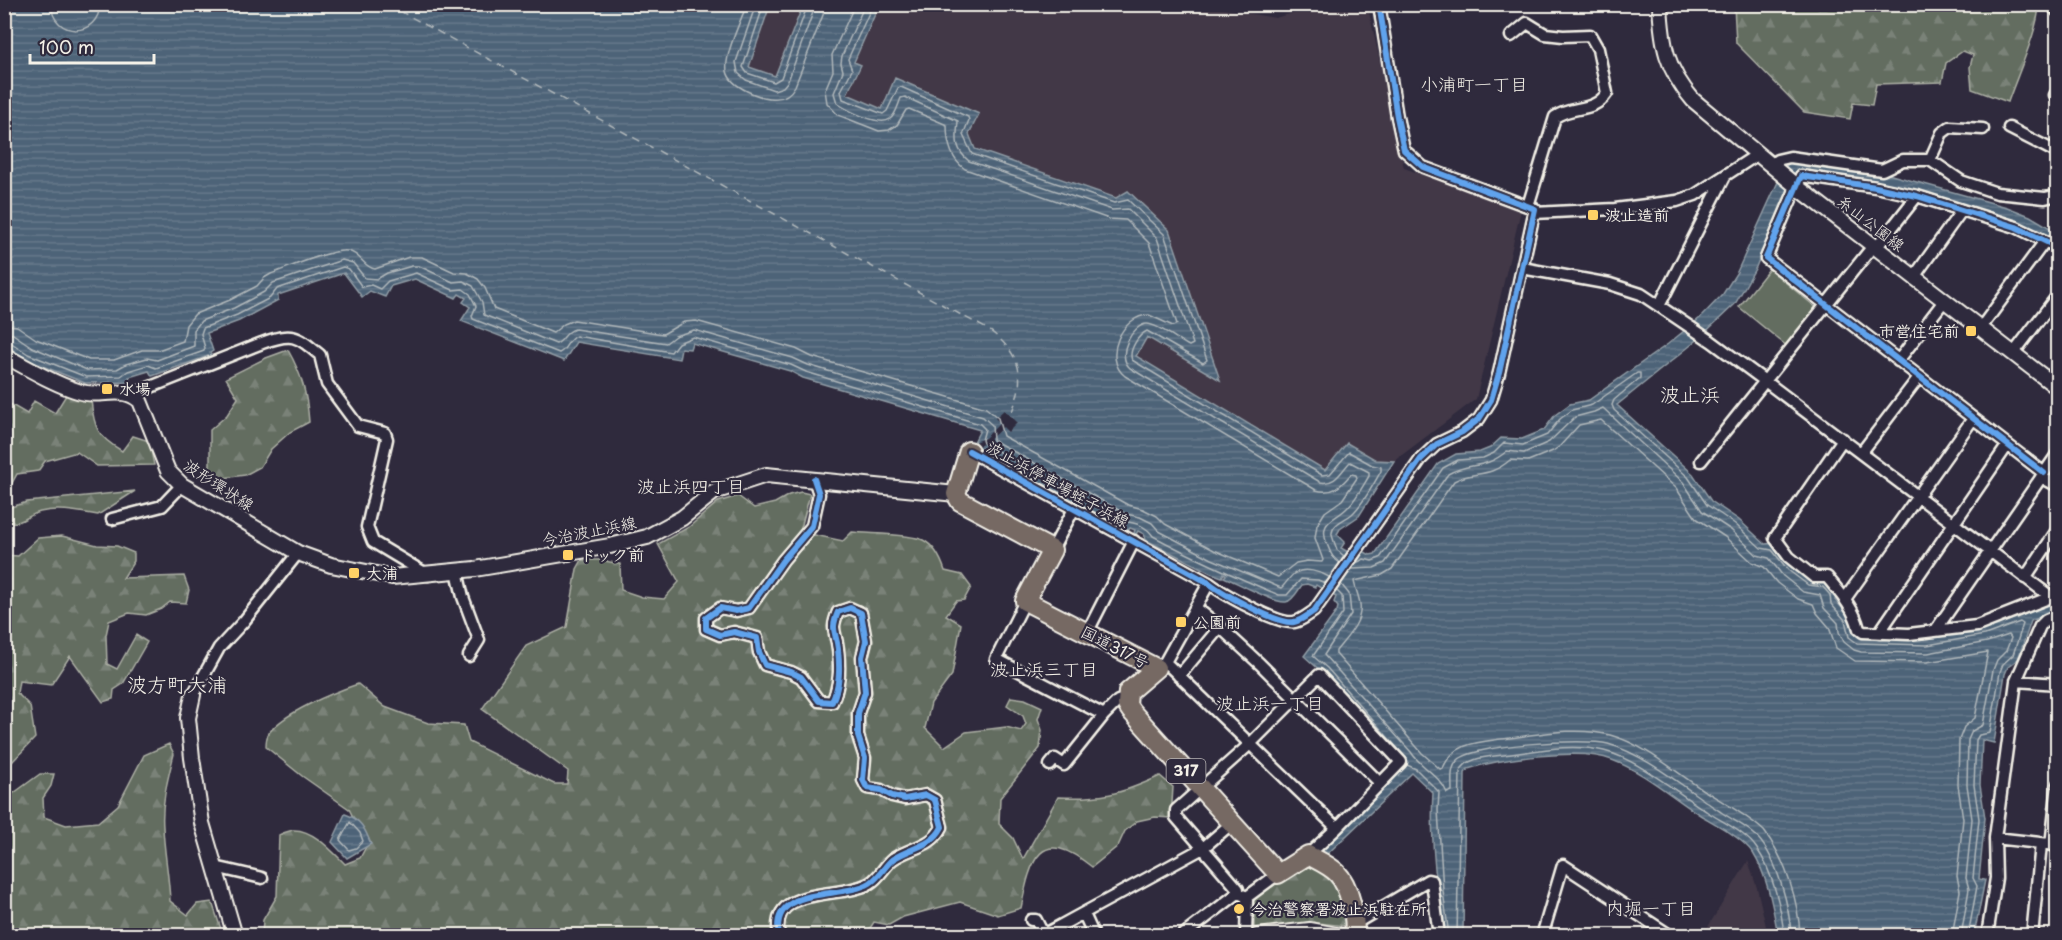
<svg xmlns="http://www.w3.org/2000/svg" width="2062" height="940" font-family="'Playpen Sans','Klee One',sans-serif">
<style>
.built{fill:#423847}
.forest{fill:url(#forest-firs);stroke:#acafa4;stroke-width:1.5}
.park{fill:#636d61;stroke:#acafa4;stroke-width:1.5}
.water{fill:url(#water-rules);stroke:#909ca5;stroke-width:1.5}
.pier{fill:#2f2a3d}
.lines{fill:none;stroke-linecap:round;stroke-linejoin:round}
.shore{stroke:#b1b8bb;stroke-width:1.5}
.ferry{stroke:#b1b8bb;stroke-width:1.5;stroke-dasharray:8 6;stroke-linecap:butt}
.street-casing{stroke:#f4f1e8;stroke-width:15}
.secondary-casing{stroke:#f4f1e8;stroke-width:18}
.highway-casing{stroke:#f4f1e8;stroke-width:22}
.street{stroke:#2f2a3d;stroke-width:10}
.secondary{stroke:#2f2a3d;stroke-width:14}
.highway{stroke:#766964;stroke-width:18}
.cycleway-casing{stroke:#2f2a3d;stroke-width:10}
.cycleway{stroke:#60a3ed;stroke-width:6}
.poi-dot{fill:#ffd166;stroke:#2f2a3d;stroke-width:2}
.labels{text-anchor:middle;stroke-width:4.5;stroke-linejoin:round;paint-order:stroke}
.shield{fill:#2f2a3d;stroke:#b9b5b5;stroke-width:1.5}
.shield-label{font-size:15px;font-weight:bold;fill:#f4f1e8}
.poi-label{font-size:16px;font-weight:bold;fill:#f4f1e8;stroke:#2f2a3d;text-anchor:start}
.street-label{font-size:16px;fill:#f4f1e8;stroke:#2f2a3d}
.neighbourhood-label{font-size:18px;fill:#f4f1e8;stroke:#2f2a3d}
.quarter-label{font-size:20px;fill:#f4f1e8;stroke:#2f2a3d}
</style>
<defs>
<pattern id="forest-firs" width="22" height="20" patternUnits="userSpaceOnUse" patternTransform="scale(1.5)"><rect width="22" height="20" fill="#636d61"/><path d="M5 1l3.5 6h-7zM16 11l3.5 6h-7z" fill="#7a8278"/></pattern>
<pattern id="water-rules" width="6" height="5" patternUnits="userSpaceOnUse" patternTransform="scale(1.5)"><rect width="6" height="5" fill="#4d6378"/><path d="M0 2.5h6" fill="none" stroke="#677a8b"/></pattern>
</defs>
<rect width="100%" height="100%" fill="#2f2a3d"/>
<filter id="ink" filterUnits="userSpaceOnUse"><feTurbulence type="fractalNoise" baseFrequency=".0167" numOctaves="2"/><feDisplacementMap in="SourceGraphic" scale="12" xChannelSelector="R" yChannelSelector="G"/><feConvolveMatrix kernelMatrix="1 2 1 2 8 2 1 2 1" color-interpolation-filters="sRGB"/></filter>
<g filter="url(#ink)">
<path class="built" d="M1196 4 1275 18 1322 5H1362L1368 8 1404 168 1521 210 1476 399 1394 461 1376 460 1347 443 1326 470 1136 355 1146 337 1220 379 1116 198 975 148 969 134 978 114 895 79 882 109 847 94 861 66 854 62 879 5Z
M770 5H803L775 76 749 67Z
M1748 861 1757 888 1768 935H1703Z"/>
<path class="forest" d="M2038 5C2042 21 2014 83 2008 102L1972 89 1970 67 1973 55 1963 51 1946 63 1942 82 1876 84 1872 105 1853 103 1850 119 1804 112 1736 43 1734 5Z
M288 350C302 375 307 394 309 422L290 432 271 449 260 467 245 475 223 478 210 473V430L227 415 238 398 226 378 266 358Z
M66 395 91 400C94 429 98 437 122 451L133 436 149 441 154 465 97 466 77 452 45 461 38 471 17 474 5 496V401L27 414 34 401 55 413Z
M135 491 98 515C80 512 59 507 40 512 24 516 26 524 5 522V507L8 508 27 502Z
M801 492 810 494 800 532 843 541 852 532C868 534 911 534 923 540 935 546 941 559 945 571L962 575 971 587 964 600 956 601 946 615 961 624 952 675 931 703 925 728 944 747 966 732 1006 727 1021 731 1026 724 1023 716 1007 705 1011 697 1025 699 1042 707 1038 719 1042 730 1040 748 1000 798 999 824 1013 838 1023 859 1058 797C1102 799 1121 794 1160 776L1173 787 1171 818 1155 817 1137 821 1125 831 1118 846 1092 867C1039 825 1031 859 1021 908L998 915 960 902 903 917 889 925 874 922 865 936H262L263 920 277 896 279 835C283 833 289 831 293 830 313 829 332 851 345 864L360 858 367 845 349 809 302 776 266 747C266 742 266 737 269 733 283 713 334 692 358 684L385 707 428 723 464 725 469 742 554 784H567L568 771 482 709 526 646 567 627 577 569 582 560H600L620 564 621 590 642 597 664 599 679 582 658 544 689 527 718 502 738 496 754 508 775 503 789 495Z
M62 536 97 545 117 546 134 553V561L123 578 184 576 189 590 186 603 170 602 161 609 146 615 129 613 109 621 106 635 107 664 117 669 136 635 147 642 123 684 114 690 113 699 103 702 70 656 51 685 19 681 17 693 30 706 35 738 12 762 5 761V555L18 556 38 538Z
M169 744 174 754C168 778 161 803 163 827 164 852 169 876 170 901L188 915 197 904 212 902 223 935H5V797L7 798 40 774H54L51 786 43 798 44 817 66 825 98 822 118 805 144 755Z
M1305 865 1335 879 1348 910 1345 926 1309 922 1254 931V898Z"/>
<path class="park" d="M1769 269 1818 309 1788 347 1739 307Z"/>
<path class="water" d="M72 4 75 8 81 4 770 5 749 67 775 76 803 5H879L854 62 861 65 847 94 882 109 895 78 979 114 969 134 975 149 1116 198 1128 191 1169 230 1220 380 1147 337 1136 356 1325 470 1347 443 1376 460 1394 461 1359 516 1340 529 1337 534 1345 542 1341 548 1357 557 1363 551 1370 555 1375 554 1438 464 1456 454 1480 452 1490 448 1501 438 1522 439 1544 430 1555 415 1570 404 1589 400 1668 344 1700 318 1723 294 1737 272 1777 184 1788 163 1793 161 1877 171 2007 207 2030 216 2057 232V247L2009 222 1799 173 1783 200 1756 267 1735 304 1696 341 1617 405 1693 474 1711 501 1739 520 1765 544 1775 543 1825 580 1837 594 1835 600 1851 618C1852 628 1852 633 1861 639H1927L1984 629 2057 600V610L2031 621 2018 659 2008 667 2005 674 1994 743 1982 740 1980 785 1985 818 1979 879 1985 880 1974 935H1778C1773 908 1768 877 1753 853 1742 837 1713 823 1697 813 1670 795 1642 771 1612 760 1581 747 1500 759 1468 769L1465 773 1463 935H1443C1437 889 1430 840 1433 793L1412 773 1324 857 1320 851 1402 762 1322 672 1304 656 1337 611 1338 607 1334 602 1336 597 1316 585 1315 587 1307 584 1302 585C1298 590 1293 601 1286 602 1276 604 1236 582 1224 577L1226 575 1224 573 1222 577 1211 573 1146 540 1144 534 1138 531 1136 534 1134 533 1135 530 1130 528 1128 531 977 447 974 442 980 430 803 378 790 371 692 343 690 349 681 348 679 359 576 342 564 361 461 321 470 307 463 302 466 298 459 294 456 298 415 279 391 286 385 297 370 291 362 297 344 273 278 295V300L239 321 207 333 213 351 210 353 211 355 152 376 149 371 129 377 130 382 85 383 25 359 5 345 4 6C27 9 50 5 72 4Z
M345 814C361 819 365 829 371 844L347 858 332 842Z"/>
<path class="pier" d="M1004 410 1017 423 1008 432 1003 427 988 441 977 447 974 442 985 438 1000 423 995 418Z"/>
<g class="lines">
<path class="shore" d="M51 4C53 39 99 38 100 4
M747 4C741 20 724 55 727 71 730 87 762 100 777 98 785 98 791 93 795 86L823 15 825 4
M756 4 736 62 738 73 746 80 774 90 783 87 788 81 816 4
M764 4 743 67 747 73 774 82 781 78 808 4
M865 4 842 56 841 63 843 71 834 93 837 103C847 110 880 127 890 119 896 115 898 105 901 98L905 97 958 121C957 136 953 148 969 161L1112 210 1128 209 1157 238 1193 344 1189 346C1179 341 1158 324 1147 324 1133 324 1115 355 1130 368L1320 482C1336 485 1341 471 1350 462L1369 472V476C1363 486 1356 499 1348 507 1335 521 1318 520 1327 544 1331 553 1331 557 1340 563
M873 4 848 59 852 70 841 91 843 99 883 114 887 111 898 88 901 87 968 117 969 120 963 135 972 154 1114 203 1128 200 1164 234 1207 360 1203 363 1147 331C1138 335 1128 351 1132 360L1322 475 1330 474 1349 452 1372 465 1381 467V471C1373 485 1364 503 1352 514 1345 520 1333 523 1332 533 1331 535 1336 546 1337 550L1344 556
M4 324 17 326 36 339 89 360H114L142 350H158L183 341 186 325 195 314 230 300 257 286 264 278 271 274C287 268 334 248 348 251 361 254 364 268 375 269L409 257H422L454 272 467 273 478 279 485 288 494 309 553 333 564 324 574 320 663 334 684 322 696 321 796 349 812 357 986 408 998 418 1003 436 1128 505 1143 509 1157 516 1165 524 1214 550 1278 577 1296 563 1307 561 1322 562 1323 560 1315 538 1317 525 1325 512 1342 500 1357 478 1356 475 1351 474C1341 486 1333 495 1316 490L1125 376C1102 358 1122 315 1149 315L1173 326 1177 324 1149 243 1126 220 1109 219 965 169C950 159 947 141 947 125L909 109 906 110 897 125 889 130 879 131 838 115 827 103 825 90 833 71 832 55 855 4
M4 333 13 334 32 347 87 370 117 369 126 364 147 358 157 360 194 346V330L201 321 234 308 264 292 273 283 342 260 353 263 365 278 377 279 387 273 412 266H419L453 282 463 281 473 286 482 302 484 315 556 344C564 341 565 331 575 329L666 343 675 336 694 330 793 358 808 365 983 417 992 425 993 440 1126 514 1140 517 1152 523 1159 531 1212 559 1281 588C1286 584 1289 577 1295 573 1305 567 1320 572 1329 577
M4 341 10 342 28 354 86 377 121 376 128 371 148 365 156 368 204 351 205 348 201 334 203 328 237 315 270 298 277 289 343 267 349 269 362 287 371 285 380 289 388 281 416 273 453 290 463 289 470 294 476 306 472 316 473 319 559 353C567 350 567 339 576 336L671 352 678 343 693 337 791 365 806 372 980 424 985 429 982 440 983 443 1125 522C1136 522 1147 527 1153 536 1194 558 1236 577 1279 595H1287L1301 579 1318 580 1325 583
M1356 563 1364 559 1372 561 1380 558 1443 468 1458 460 1483 458 1494 453 1504 443 1523 445 1547 435 1560 419 1572 410 1592 405 1637 373H1640V378L1614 400 1612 405 1614 410 1688 477 1707 505 1735 524 1761 548 1772 550 1788 570 1808 585 1823 587 1830 595 1831 604 1845 620 1849 637 1857 643 1927 645 1985 635 2020 622 2023 624 2013 655 2003 664 2000 672 1990 733 1979 735 1976 740 1974 785 1979 819 1973 878 1977 886 1968 936
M1352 569 1374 568 1385 563 1448 474C1471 461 1483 471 1507 451L1524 453 1549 442 1575 417 1594 412 1603 408 1683 482 1702 511 1731 530 1757 555 1769 558 1783 576 1803 592 1820 595 1824 608 1838 623 1839 632 1844 642 1854 650 1861 652 1928 653 1987 642 2009 635 2011 638 2006 651 1997 660 1993 670 1983 725 1972 731 1968 740 1967 785 1972 819 1966 878 1969 889 1961 936
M1341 584 1349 594 1351 614 1324 655 1411 752C1420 767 1440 775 1447 793L1452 791C1452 781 1450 769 1457 761 1471 744 1586 738 1608 744 1645 754 1689 791 1721 812 1732 820 1749 827 1758 838 1777 859 1790 907 1791 936
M1337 591 1342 596 1343 613 1313 656 1327 668 1407 759
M1407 765 1416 769 1439 792 1438 810 1443 891 1449 936
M350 822 360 833 363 841 356 848 349 850 340 840Z
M1457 936 1460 772C1465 757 1489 757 1504 755 1536 751 1571 743 1604 751 1635 758 1678 793 1706 811 1722 822 1746 832 1757 849 1772 870 1782 910 1784 936
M1800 936C1799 902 1785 858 1764 831 1746 814 1721 801 1700 788 1672 769 1643 744 1610 735 1575 726 1536 735 1501 739 1478 742 1453 743 1443 768L1440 769 1422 753 1336 654V651C1346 638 1363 622 1360 604 1359 596 1355 588 1354 581L1382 575 1392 569 1454 481C1474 470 1488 479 1510 460L1528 461 1553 451 1560 446 1579 425 1601 420 1676 488 1696 518 1725 537 1752 562 1764 567 1777 583 1798 599 1813 604 1817 613 1829 627 1836 648 1855 661 1927 662 1988 652 1975 718 1964 727 1959 740 1958 785 1963 819 1957 876 1960 891 1952 936"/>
<path class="ferry" d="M387 4 989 330C1022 355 1027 378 1010 416"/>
<defs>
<path id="street" d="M2051 4 2058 12
M1511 36 1527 23 1545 34 1563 36 1590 35 1598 49 1607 93C1594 113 1573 105 1555 117L1528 206
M2055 95 2058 96
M2009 128 2058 153
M1930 160 1942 133 1950 127 1983 129
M1773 165 1777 160 1790 157 1882 170 1903 160H1930L1961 181 1997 193 2045 198 2058 195
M1725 176 1659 306 1711 341 1765 381 2051 597
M1534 213 1615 209 1677 201 1695 195 1758 154
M1876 248 1917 196
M1522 268 1610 284 1641 294 1659 306
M1914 277 1962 210
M1980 329 2045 241
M2013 354 2058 295
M1898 361 1944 301
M2048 381 2058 368
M133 394 262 343C293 332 296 335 320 355L327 384 358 426 385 433 387 439 367 527 373 542 428 575
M1843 439 1775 538 1789 557 1814 577H1827C1840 593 1854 608 1859 629L1863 632 1909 634 1977 626 2051 597 2058 593
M969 451 1209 583C1222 593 1278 625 1294 622 1301 621 1308 615 1314 611L1421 459 1437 444 1462 432 1479 419 1491 400 1499 373 1535 209 1423 167 1404 150 1397 117 1379 4
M1861 453 1919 377
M1701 461 1873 246
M2044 473 1766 258 1801 176 1876 187 1917 196 2016 227 2051 244 2058 250
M2041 477 2058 486
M112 519 162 506 182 485
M1052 550 1074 509
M457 571 463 597 479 640 469 656
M2025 578 2058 529
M1845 599 1972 420
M1025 601 996 659 1104 715 1118 701 1127 698
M1196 608 1220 627 1260 664 1380 783
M1935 631 2058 453
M1087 633 1134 541
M1879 633 2007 446
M1165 662 1337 828
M1159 666 1165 662 1209 583
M1179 676 1220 627
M2016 681 2058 684
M193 695 219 648 244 621 298 553
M1050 765 1055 759 1064 765 1104 715
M1995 838 2058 845
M2051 845 2058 784
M215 867 262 878
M1247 897 1238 893V889L1176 817V810L1249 745 1319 675 1401 762 1337 828 1308 855
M1084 914 1094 936
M1031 920H1036L1043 934H1045L1203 848 1232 823
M1356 923 1428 880 1432 881 1439 936
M779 936C769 884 841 900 870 883 880 877 885 865 893 859 911 847 932 847 942 827L935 800 926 795 905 799 892 796 881 790 867 788 863 780 865 758 858 736V713L865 692 862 657 866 641 861 613 850 608 838 612C830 631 836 631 838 649 840 668 840 685 832 702L819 701 801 677 791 672 765 665 759 652 757 638 734 632 720 635 706 629V618L720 608 736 611 749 608 783 560 812 526 819 494 814 479
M1182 936 1238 893
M1246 936 1247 897 1278 874
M1542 936 1563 865 1671 936
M1987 936 1996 878 1995 838 2016 681 2040 626 2046 620 2058 615
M2032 936 2041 844"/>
<path id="secondary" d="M1660 4C1662 44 1666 69 1693 100L1796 186 2058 388
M4 355C25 367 63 389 86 393 105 396 124 386 140 401L168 471 182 485 298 553 331 565 392 577 475 569 610 546 647 537 682 518 714 492 766 475 956 494
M193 695 188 718 192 758 202 823 235 936
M1257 936 1310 930 1342 936"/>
<path id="highway" d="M969 451 956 494 960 501 1052 550 1025 601 1156 668 1128 692 1127 705 1131 711 1278 874 1308 855C1317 860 1329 865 1337 873 1349 885 1357 919 1354 936"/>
</defs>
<use href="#street" class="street-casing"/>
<use href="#secondary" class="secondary-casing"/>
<use href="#highway" class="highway-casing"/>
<use href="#street" class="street"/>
<use href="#secondary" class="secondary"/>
<use href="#highway" class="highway"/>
<defs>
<path id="cycleway" d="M969 451 1209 583C1222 593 1278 625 1294 622 1301 621 1308 615 1314 611L1421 459 1437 444 1462 432 1479 419 1491 400 1499 373 1535 209 1423 167 1404 150 1397 117 1379 4
M2044 473 1766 258 1801 176 1876 187 1917 196 2016 227 2051 244 2058 250
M779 936C769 884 841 900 870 883 880 877 885 865 893 859 911 847 932 847 942 827L935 800 926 795 905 799 892 796 881 790 867 788 863 780 865 758 858 736V713L865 692 862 657 866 641 861 613 850 608 838 612C830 631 836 631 838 649 840 668 840 685 832 702L819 701 801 677 791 672 765 665 759 652 757 638 734 632 720 635 706 629V618L720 608 736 611 749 608 783 560 812 526 819 494 814 479"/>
</defs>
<use href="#cycleway" class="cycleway-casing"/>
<use href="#cycleway" class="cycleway"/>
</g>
</g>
<g class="poi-dot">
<rect x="1587" y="209" width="12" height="12" rx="3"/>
<rect x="1965" y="325" width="12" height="12" rx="3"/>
<rect x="101" y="383" width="12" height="12" rx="3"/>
<rect x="562" y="549" width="12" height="12" rx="3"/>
<rect x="348" y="567" width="12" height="12" rx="3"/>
<rect x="1175" y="616" width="12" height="12" rx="3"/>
<circle cx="1239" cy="909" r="6"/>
</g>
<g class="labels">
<rect class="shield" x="1166.5" y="759" width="39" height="24" rx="4.5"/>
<g class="shield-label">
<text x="1186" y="776">317</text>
</g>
<g class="poi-label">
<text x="1605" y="221">波止造前</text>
<text x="1959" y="337" text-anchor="end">市営住宅前</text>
<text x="119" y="395">水場</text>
<text x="580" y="561">ドック前</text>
<text x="366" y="579">大浦</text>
<text x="1193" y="628">公園前</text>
<text x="1251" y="915">今治警察署波止浜駐在所</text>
</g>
<g class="street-label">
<text transform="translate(1871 223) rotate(38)" y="6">糸山公園線</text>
<text transform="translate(1058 484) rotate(29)" y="6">波止浜停車場蛭子浜線</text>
<text transform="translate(219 485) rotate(33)" y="6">波形環状線</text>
<text transform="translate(589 531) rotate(-11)" y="6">今治波止浜線</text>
<text transform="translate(1115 647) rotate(27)" y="6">国道317号</text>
</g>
<g class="neighbourhood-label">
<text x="1474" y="91">小浦町一丁目</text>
<text x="691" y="493">波止浜四丁目</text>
<text x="1044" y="676">波止浜三丁目</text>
<text x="1270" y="710">波止浜一丁目</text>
<text x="1651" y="915">内堀一丁目</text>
</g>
<g class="quarter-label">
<text x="1690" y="402">波止浜</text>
<text x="177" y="692">波方町大浦</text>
</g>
</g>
<rect width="2062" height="940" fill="none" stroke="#2f2a3d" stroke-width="24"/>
<rect x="12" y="12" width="2038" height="916" fill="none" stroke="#f4f1e8" stroke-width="2" filter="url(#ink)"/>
<path d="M30 54v9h124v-9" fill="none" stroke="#f4f1e8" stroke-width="3"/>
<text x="39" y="54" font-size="18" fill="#f4f1e8" stroke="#2f2a3d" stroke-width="4.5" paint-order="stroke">100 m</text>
</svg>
